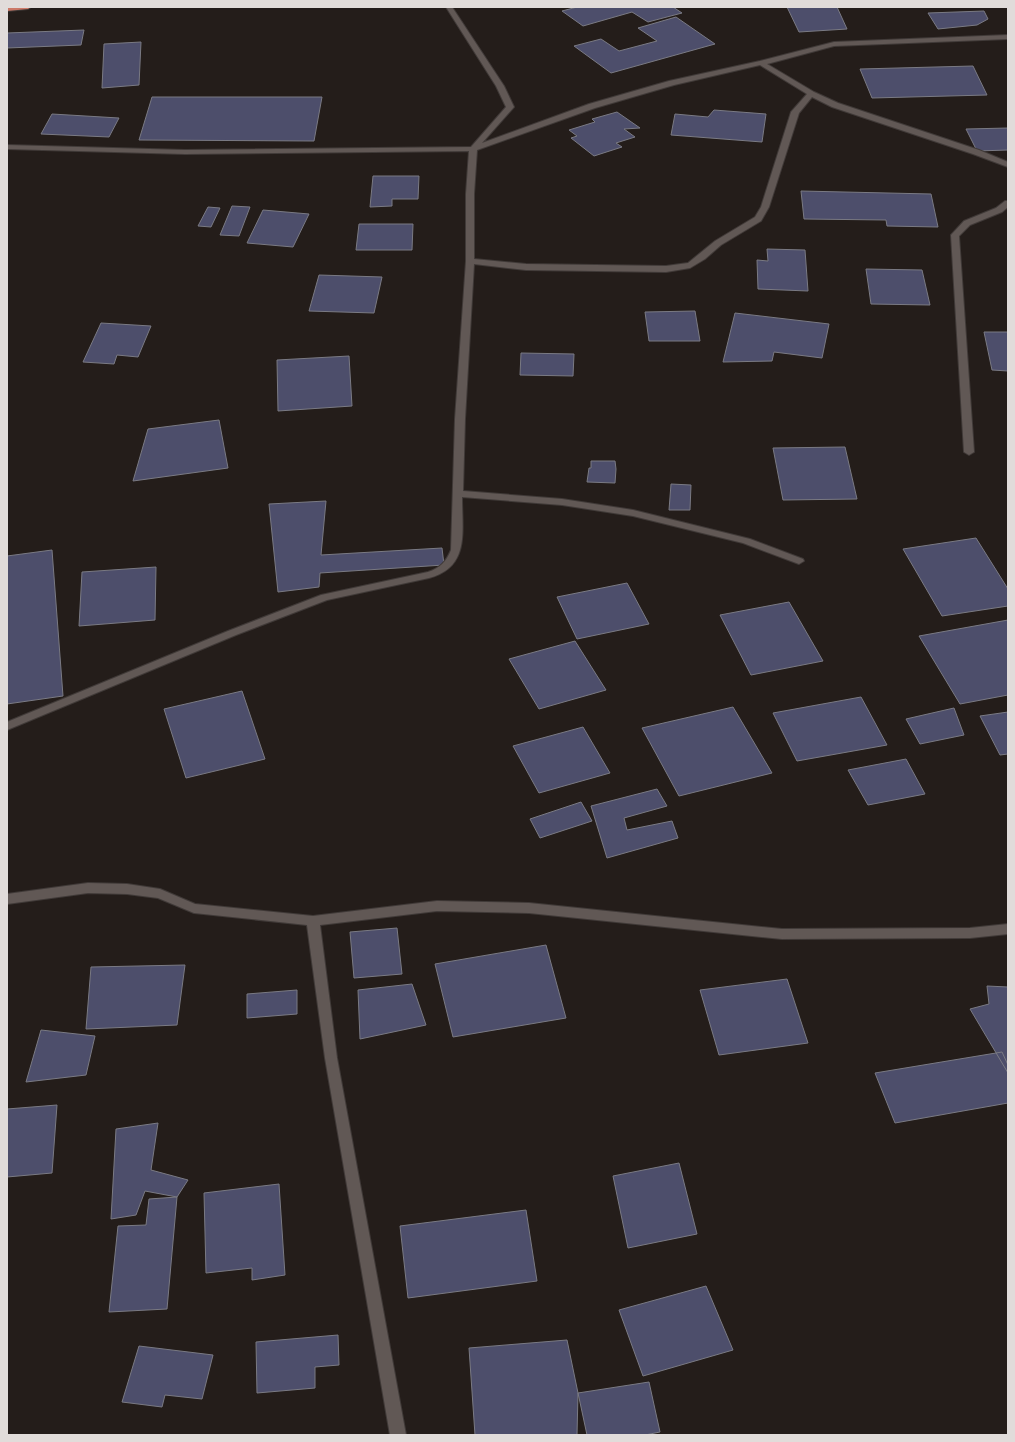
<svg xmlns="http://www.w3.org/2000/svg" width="1015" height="1442" font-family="'Sofia Sans Condensed',sans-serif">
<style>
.building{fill:#4d4e6b;stroke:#7a7a83}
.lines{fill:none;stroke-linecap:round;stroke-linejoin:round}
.minor-casing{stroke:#403a38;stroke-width:2}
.trunk-casing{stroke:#403a38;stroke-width:2}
.minor{fill:#615855;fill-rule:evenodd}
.trunk{fill:#cc7968;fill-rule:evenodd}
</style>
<rect width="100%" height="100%" fill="#241d1a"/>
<path class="building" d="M577 7H673L682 13 648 22 632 12 583 26 562 11Z
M787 7H837L847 29 799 32Z
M984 11 988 19 977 25 938 29 928 13Z
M676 17 715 44 611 73 574 46 601 39 619 51 657 41 638 28Z
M84 30 81 45 7 48V33Z
M141 42 139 85 102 88 104 44Z
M973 66 987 95 872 98 860 69Z
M152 97H322L314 141 139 140Z
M714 110 766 114 762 142 671 135 675 114 708 117Z
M617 112 640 128 624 129 635 137 616 143 622 147 594 156 571 138 577 136 569 130 595 122 592 119Z
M52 114 119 118 109 137 41 134Z
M1008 128V150L977 151 966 129Z
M373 176H419L418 199H392V206L370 207Z
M801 191 931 194 938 227 887 226 886 220 804 219Z
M232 206 250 207 239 236 220 235Z
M208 207 220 208 211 227 198 226Z
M263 210 309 214 293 247 247 243Z
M359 224H413L412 250H356Z
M767 249 805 250 808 291 758 289 757 260 768 261Z
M866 269 922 270 930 305 871 304Z
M319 275 382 277 374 313 309 311Z
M695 311 700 341H649L645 312Z
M735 313 829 324 822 358 774 352 772 361 723 362Z
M101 323 151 326 138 357 117 355 114 364 83 362Z
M984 332H1008V371L992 370Z
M521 353 574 354 573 376 520 375Z
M349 356 352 406 278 411 277 360Z
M219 420 228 468 133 481 148 429Z
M845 447 857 499 783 500 773 448Z
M591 461H615L616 469 615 483 587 482 589 468H591Z
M671 484 691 485 690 510H669Z
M326 501 321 555 442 548 444 565 320 573 319 587 278 592 269 504Z
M976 538 1008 589V606L942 616 903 549Z
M52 550 63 696 7 704V556Z
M156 567 155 620 79 626 82 572Z
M627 583 649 624 577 639 557 597Z
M789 602 823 661 751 675 720 615Z
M1008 620V695L960 704 919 636Z
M575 641 606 690 539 709 509 659Z
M242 691 265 759 186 778 164 709Z
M861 697 887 745 797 761 773 713Z
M733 707 772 773 679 796 642 728Z
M954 708 964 735 920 744 906 719Z
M1008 712V754L1000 755 980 716Z
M583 727 610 773 539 793 513 746Z
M906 759 925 794 868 805 848 770Z
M657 789 667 806 624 818 627 830 672 821 678 838 607 858 591 806Z
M581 802 592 821 540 838 530 819Z
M397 928 402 974 354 978 350 932Z
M546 945 566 1018 453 1037 435 964Z
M185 965 177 1025 86 1029 91 967Z
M787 979 808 1043 719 1055 700 990Z
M412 984 426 1025 360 1039 358 990Z
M987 986 1008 987V1073L970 1009 989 1004Z
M297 990V1014L247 1018V994Z
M41 1030 95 1036 86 1075 26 1082Z
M1002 1052 1008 1065V1103L895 1123 875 1073Z
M57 1105 52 1173 7 1177V1109Z
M158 1123 151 1170 188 1180 177 1197 145 1191 136 1215 111 1219 116 1129Z
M679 1163 697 1234 628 1248 613 1176Z
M279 1184 285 1275 252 1280V1268L206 1273 204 1193Z
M177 1197 167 1309 109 1312 118 1226 146 1225 149 1199Z
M526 1210 537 1281 408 1298 400 1226Z
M706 1286 733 1350 643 1376 619 1310Z
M338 1335 339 1365 315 1367V1388L257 1393 256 1342Z
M567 1340 578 1393 577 1435H475L469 1348Z
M139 1346 213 1355 202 1399 165 1395 162 1407 122 1402Z
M649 1382 660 1432 645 1435H587L578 1393Z"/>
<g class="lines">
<defs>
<path id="minor" d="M446 7H452L504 86 514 107 482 143 589 104 669 81 760 61 834 42 1008 35V39L834 46 767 64 814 92 838 103 979 150 1008 162V167L973 154 832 107 812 97 799 113 769 207 761 221 721 245 705 259 690 268 666 272 526 270 474 264 465 419 463 491 562 499 633 510 750 539 803 559 804 561 799 564 743 543 633 516 562 505 462 497C462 532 470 567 429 578L327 600 236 635 7 730V722L228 631 321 595 428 572C440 568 446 562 451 550L455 419 466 261V194L469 151 185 154 7 149V145L185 150 471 147 506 107 496 86ZM760 65 807 94 791 112 761 207 755 217 715 241 688 263 666 266 526 264 474 259V194L477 150 595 108 674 85Z
M1005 201H1008V207L1002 212 970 225 959 236 974 452 969 455 964 452 951 235 964 221 996 208Z
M88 883 127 884 160 889 195 904 313 916 437 901 529 903 782 929 970 928 1008 924V934L970 938 782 939 529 913 437 911 320 925 337 1058 406 1435H390L325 1058 307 925 194 913 158 898 127 894 88 893 7 904V894Z"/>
<path id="trunk" d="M7 7H31L28 9 7 11Z"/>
</defs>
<use href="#minor" class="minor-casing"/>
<use href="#trunk" class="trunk-casing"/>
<use href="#minor" class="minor"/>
<use href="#trunk" class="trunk"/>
</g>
<rect width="1015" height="1442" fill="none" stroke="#e1dcda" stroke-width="16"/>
</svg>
